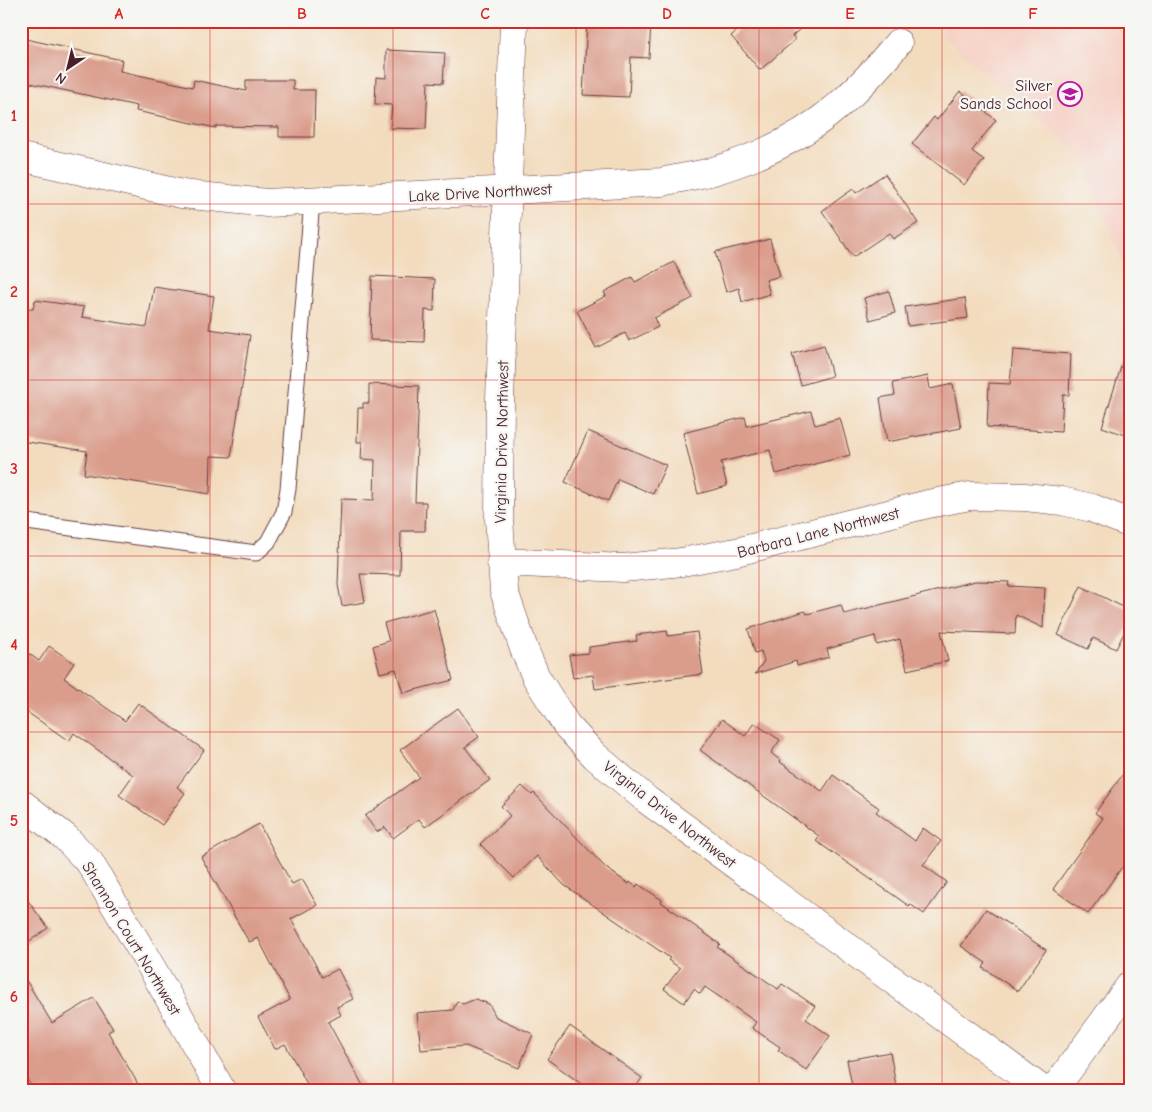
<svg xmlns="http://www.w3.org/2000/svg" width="1152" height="1112" font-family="'Comic Neue',sans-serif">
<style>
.built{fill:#f6d1c6}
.building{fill:#da9d8c}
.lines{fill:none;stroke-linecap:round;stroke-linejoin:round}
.service-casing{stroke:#633b41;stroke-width:17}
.minor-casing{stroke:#633b41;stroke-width:29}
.tertiary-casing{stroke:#633b41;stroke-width:29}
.service{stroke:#fff;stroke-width:15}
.minor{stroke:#fff;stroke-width:28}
.tertiary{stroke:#fff;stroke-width:28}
.grid{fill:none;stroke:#d62828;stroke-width:1;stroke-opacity:0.55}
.labels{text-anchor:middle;stroke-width:4.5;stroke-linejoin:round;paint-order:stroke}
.poi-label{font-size:16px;fill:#4a1f2b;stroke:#f6f6f2;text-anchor:end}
.street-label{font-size:16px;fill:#4a1f2b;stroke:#f6f6f2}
.neatline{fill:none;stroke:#d62828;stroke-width:2}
.grid-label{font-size:16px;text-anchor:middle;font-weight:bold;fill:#d62828}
</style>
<rect width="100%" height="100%" fill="#f6f6f2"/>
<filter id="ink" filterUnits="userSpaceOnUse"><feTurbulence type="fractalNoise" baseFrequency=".02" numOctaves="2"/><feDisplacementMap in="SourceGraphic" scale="10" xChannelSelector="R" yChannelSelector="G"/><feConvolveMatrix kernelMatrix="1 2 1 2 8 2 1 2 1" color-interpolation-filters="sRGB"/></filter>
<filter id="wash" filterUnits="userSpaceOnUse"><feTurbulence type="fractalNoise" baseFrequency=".0096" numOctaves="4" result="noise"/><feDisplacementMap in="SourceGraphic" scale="20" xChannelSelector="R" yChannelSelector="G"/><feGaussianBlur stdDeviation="1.12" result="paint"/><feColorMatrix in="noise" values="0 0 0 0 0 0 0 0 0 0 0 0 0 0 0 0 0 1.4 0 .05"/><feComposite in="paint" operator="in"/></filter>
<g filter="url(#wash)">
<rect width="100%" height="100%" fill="#f3dcbe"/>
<path class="built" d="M947 21H1131V275L1126 272 1081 155 939 33Z"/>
<g id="blocks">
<path class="building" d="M587 21H651L649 58 631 57 629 97 583 95Z
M748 21H809L792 36 796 39 760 70 731 36Z
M21 38 122 60 120 71 193 87 194 80 246 91V80H293V90H315L314 137H279V127L216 126V128L136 111 137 106 21 81Z
M386 50 445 53 443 83 428 82 426 129 390 128 392 105 375 104 376 77 386 78Z
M960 91 996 120 972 151 984 160 964 185 912 144 934 117 937 120Z
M885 174 918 223 893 239 889 233 853 257 822 211 853 189 856 193Z
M770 239 780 276 766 280 770 294 742 302 739 288 726 292 715 252Z
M674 262 693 298 654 318 658 327 629 341 625 333 596 348 577 311 606 296 604 292 632 277 635 282Z
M372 276 435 279 434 311 425 310 424 342 370 340Z
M154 287 214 296 209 329 250 335 231 457 211 456 210 494 84 474 87 451 21 441V355L28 309H33L35 300 84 307 82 317 147 327Z
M889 291 895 313 870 320 864 298Z
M965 298 968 318 908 326 905 307Z
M824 345 832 376 801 385 792 354Z
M1013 350 1071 354 1069 395H1063L1061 432 987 427 989 383 1010 384Z
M1126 351 1131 352V437L1102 427Z
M928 376 930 389 953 384 961 428 887 442 880 398 895 395 893 383Z
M369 384 419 386 415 502H426L425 531H401L400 575 360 574 365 602 342 606 338 585 341 499 374 500 375 460 361 459 362 442H357L358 408H363V403H369Z
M811 411 815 425 840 418 850 455 776 474 770 450 721 462 727 486 698 494 683 433 745 417 747 426Z
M588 431 666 465 653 494 618 479 608 501 565 482Z
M975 581 1009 582 1008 586 1045 588 1043 628 1016 615 1015 634 941 631 948 661 907 670 900 639 877 645 875 636 827 649 829 657 797 666 796 661 755 674 764 661 761 651 755 653 748 629 805 611 807 614 841 605 844 614Z
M1081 586 1131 611V619L1116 649 1093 638 1088 649 1058 635Z
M434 609 453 680 403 693 396 669 380 673 373 646 389 641 384 623Z
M667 631 668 636 697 632 703 674 595 689 593 675 573 678 569 655 589 653V647L637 641 636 635Z
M49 646 74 663 64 678 125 721 138 703 204 750 177 787 185 793 162 825 119 795 133 775 74 733 69 741 21 708V648L39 661Z
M458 708 479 737 465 747 490 780 425 827 419 819 393 838 385 827 377 832 365 816 419 777 400 750Z
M722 719 745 736 754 723 780 740 771 753 781 761 780 762 822 791 833 775 879 808 876 812 915 841 923 828 941 841 923 865 947 882 924 914 910 904 909 906 816 841 819 836 700 750Z
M1131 763V855L1088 914 1053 889 1103 818 1095 813Z
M522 786 532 795 534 793 606 868 629 884 630 882 636 887 638 884 662 900 661 902 720 944 717 947 778 989 782 984 815 1006 806 1019 830 1036 806 1070 778 1050 780 1047 752 1028 756 1022 705 987 700 994 694 989 684 1003 664 989 680 968 668 960 670 958 564 885 537 856 514 878 480 844 510 816 501 806Z
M259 824 292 884 302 879 317 905 291 919 322 977 338 969 353 999 337 1007 341 1015 328 1022 366 1091H311L285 1044 275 1049 258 1017 290 1000 258 938 249 942 201 857Z
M21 891 48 928 21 947Z
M986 909 1046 950 1018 991 983 968 986 963 961 946Z
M21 972 52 1023 94 998 113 1029 108 1032 142 1091H34L21 1069Z
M476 999 489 1004 496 1017 533 1034 519 1068 466 1046 421 1050 417 1013 453 1010 457 1001 463 1004Z
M570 1026 642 1078 633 1091H591L547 1059Z
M890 1052 897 1091H853L847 1060Z"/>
</g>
</g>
<g filter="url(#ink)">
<use href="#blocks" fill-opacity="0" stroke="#633b41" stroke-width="1"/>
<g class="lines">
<defs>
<path id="service" d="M21 518 27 522 256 553 268 542 284 512 288 489 312 201"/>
<path id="minor" d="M514 21 500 399 499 519 504 591 524 649 536 677 567 726 595 756 647 800 1044 1091
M21 157 182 194 267 203 662 182C678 178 694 176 710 172 755 159 802 137 838 106 860 87 880 65 898 43
M501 562 623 568 682 562 736 552 928 504 970 496 1025 497 1062 501 1092 508 1131 524
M21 803 65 837 90 863 153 970 222 1091"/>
<path id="tertiary" d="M1053 1091 1131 984"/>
</defs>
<use href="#service" class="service-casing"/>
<use href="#minor" class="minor-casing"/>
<use href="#tertiary" class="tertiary-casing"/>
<use href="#service" class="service"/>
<use href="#minor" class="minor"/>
<use href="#tertiary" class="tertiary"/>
</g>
</g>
<path class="grid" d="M210 21V1091M393 21V1091M576 21V1091M759 21V1091M942 21V1091M21 204H1131M21 380H1131M21 556H1131M21 732H1131M21 908H1131"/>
<defs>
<symbol id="school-ring" viewBox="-11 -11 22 22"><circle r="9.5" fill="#f6f6f2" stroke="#b5179e" stroke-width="1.5"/><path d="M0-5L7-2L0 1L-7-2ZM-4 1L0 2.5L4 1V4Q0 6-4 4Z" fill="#b5179e"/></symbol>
</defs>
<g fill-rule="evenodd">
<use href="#school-ring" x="1056" y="80" width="28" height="28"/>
</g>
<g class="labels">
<g class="poi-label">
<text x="1052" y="91">Silver<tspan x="1052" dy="18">Sands School</tspan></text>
</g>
<g class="street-label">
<text transform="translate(480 192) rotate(-3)" y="6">Lake Drive Northwest</text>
<text transform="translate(501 442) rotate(-89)" y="6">Virginia Drive Northwest</text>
<text transform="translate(818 532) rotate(-14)" y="6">Barbara Lane Northwest</text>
<text transform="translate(670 814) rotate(38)" y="6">Virginia Drive Northwest</text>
<text transform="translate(132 938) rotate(59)" y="6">Shannon Court Northwest</text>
</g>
</g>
<rect width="1152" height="1112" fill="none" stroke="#f6f6f2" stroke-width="55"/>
<g transform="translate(68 68) rotate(215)" stroke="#f6f6f2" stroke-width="4" paint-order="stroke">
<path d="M0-4L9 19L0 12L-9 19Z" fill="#4a1f2b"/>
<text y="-8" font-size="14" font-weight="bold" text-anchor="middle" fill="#4a1f2b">N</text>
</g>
<rect x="28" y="28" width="1096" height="1056" class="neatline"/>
<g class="grid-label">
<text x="119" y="19">A</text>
<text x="302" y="19">B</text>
<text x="485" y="19">C</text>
<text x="667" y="19">D</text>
<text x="850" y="19">E</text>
<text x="1033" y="19">F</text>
<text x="14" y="121">1</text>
<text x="14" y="297">2</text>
<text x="14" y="474">3</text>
<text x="14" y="650">4</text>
<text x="14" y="826">5</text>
<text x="14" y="1002">6</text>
</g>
</svg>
